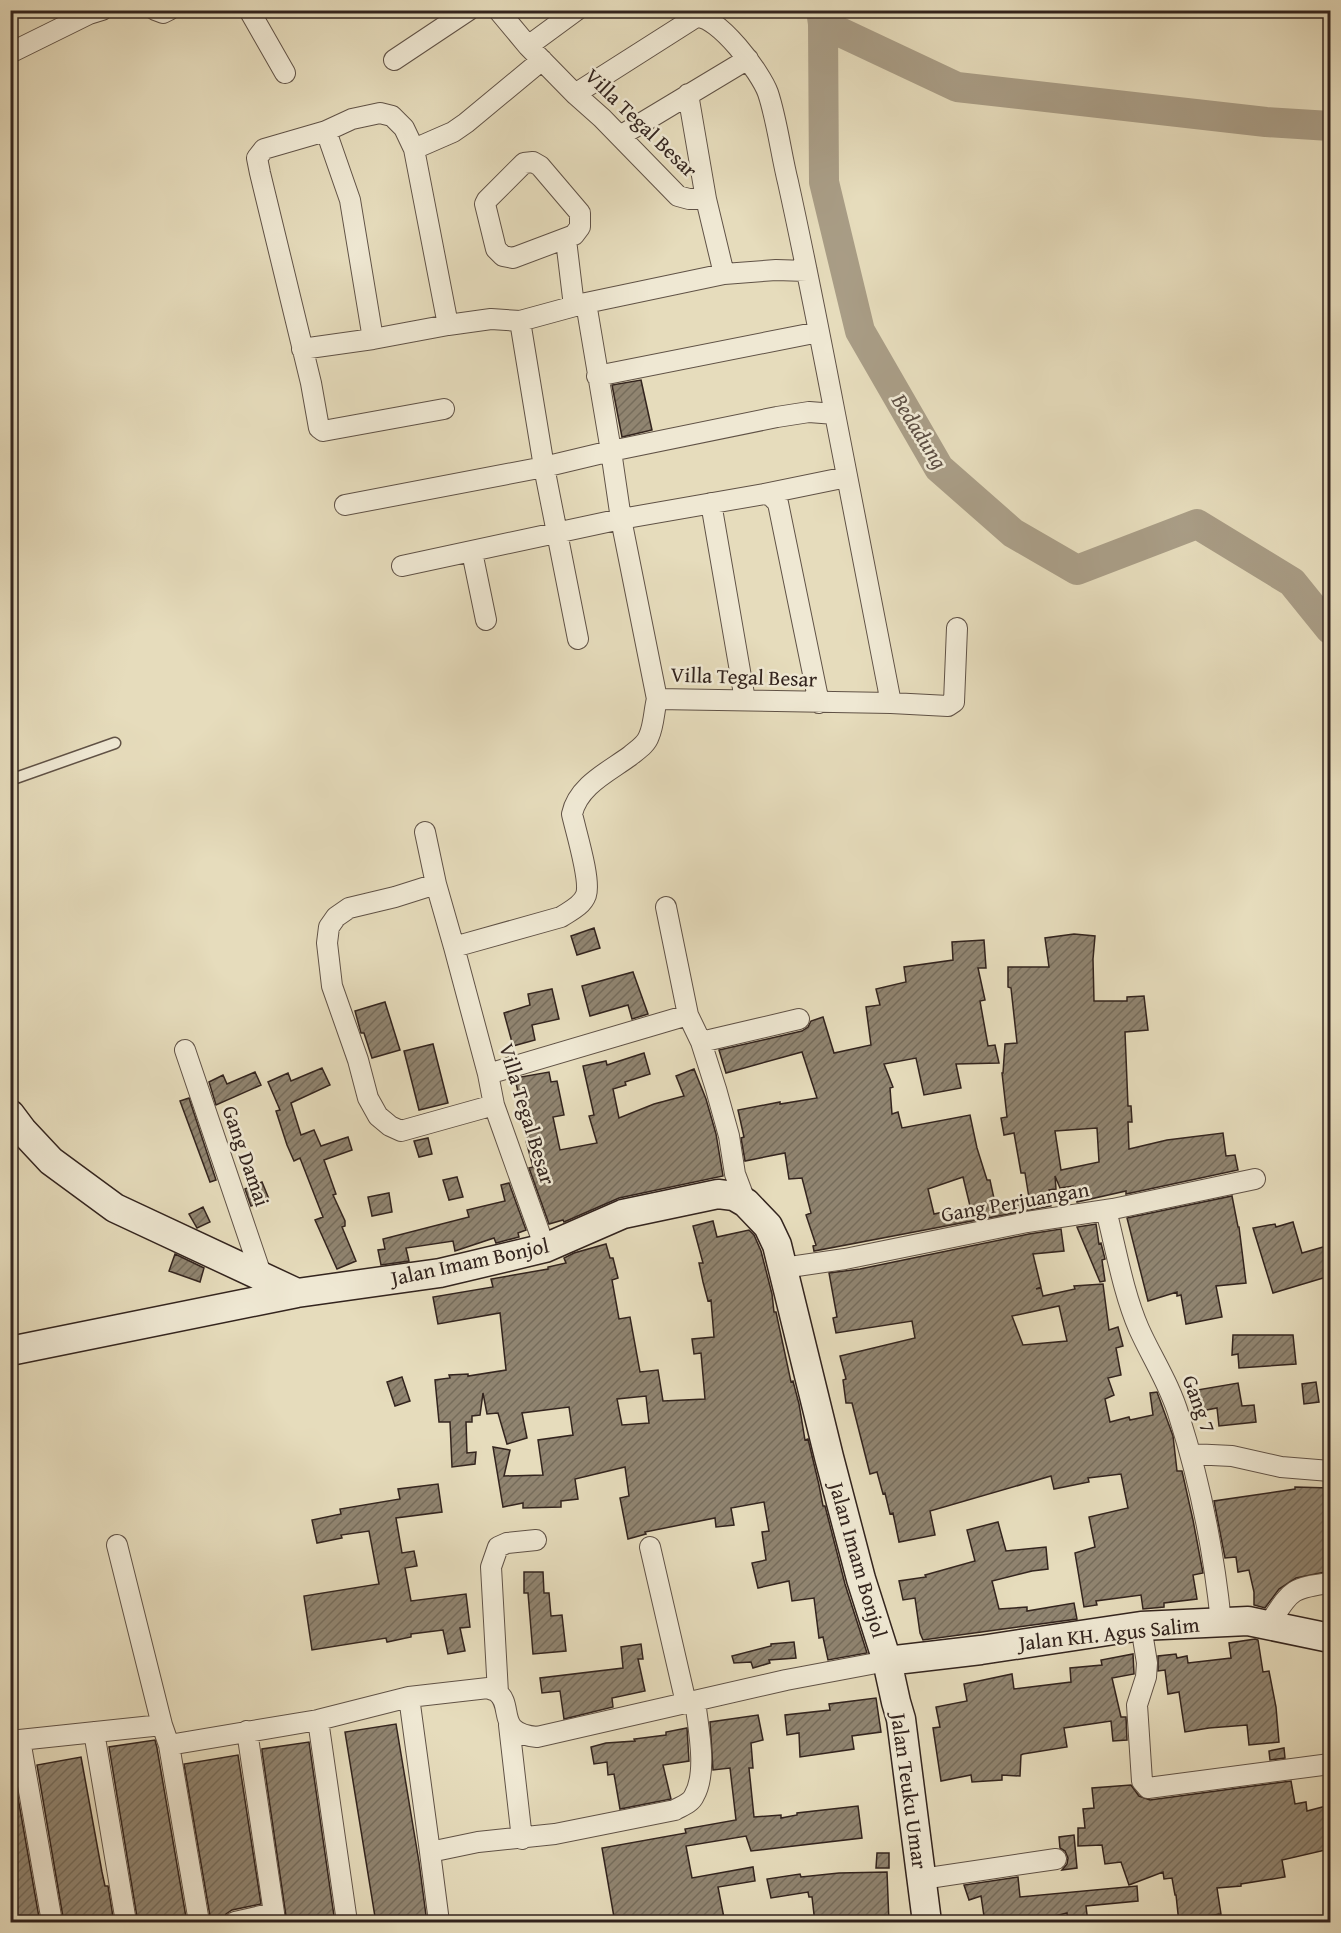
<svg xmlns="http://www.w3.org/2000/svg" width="1341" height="1933" font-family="'Gentium Book Plus',serif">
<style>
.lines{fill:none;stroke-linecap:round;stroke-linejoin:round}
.river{stroke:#a99d86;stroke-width:30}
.building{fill:url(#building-hatch);stroke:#33241e;stroke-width:1.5;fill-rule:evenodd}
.lane-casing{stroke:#605246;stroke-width:13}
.street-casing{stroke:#605246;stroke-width:22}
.secondary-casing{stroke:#33241e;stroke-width:31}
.lane{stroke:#efe8d3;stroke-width:10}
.street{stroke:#efe8d3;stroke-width:20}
.secondary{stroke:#efe8d3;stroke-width:28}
.labels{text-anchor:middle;stroke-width:5;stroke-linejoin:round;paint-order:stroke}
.street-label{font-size:21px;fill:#33241e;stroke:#efe8d3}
.water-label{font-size:22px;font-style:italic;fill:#5c4e42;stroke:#efe8d3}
</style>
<defs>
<pattern id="building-hatch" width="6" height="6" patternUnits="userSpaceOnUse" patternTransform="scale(1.5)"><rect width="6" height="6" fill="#908470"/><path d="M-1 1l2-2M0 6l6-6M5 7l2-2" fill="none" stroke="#766c5b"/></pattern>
</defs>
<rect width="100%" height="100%" fill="#e6dcbc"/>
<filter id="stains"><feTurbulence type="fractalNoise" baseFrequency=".00333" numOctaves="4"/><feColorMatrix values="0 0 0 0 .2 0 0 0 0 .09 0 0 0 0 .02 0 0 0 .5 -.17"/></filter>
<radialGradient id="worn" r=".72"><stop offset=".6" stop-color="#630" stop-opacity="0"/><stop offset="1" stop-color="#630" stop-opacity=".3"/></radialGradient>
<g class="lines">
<path class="river" d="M821 10 823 24 824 182 860 331 939 468 1013 533 1077 570 1197 524 1292 582 1330 629
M823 24 957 87 1266 122 1330 126"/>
</g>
<path class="building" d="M641 380 652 430 622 437 612 385Z
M594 928 600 948 577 955 571 936Z
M1074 934 1095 936 1093 959 1094 1001H1127V997L1144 996 1148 1030 1125 1032 1128 1106H1131L1132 1122H1128L1129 1149 1167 1140 1223 1133 1226 1156 1235 1155 1238 1170 1126 1194V1191L1077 1202 1073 1186 1060 1188 1055 1176 1056 1189 1049 1190 1051 1206 814 1251 813 1246 816 1245 806 1215 811 1213 802 1178 789 1179 785 1153 745 1161 741 1138 744 1137 738 1110 780 1102V1104L817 1098 802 1052 726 1073 719 1050 802 1031 808 1027 811 1021 823 1017 834 1053 871 1045 866 1007 880 1005 876 989 906 982 904 967 953 960 952 942 984 940 986 968H978L985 1000 980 1001 988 1046 995 1045 999 1063 956 1064 961 1088 924 1095 916 1058 884 1064 893 1087 890 1088 892 1114 898 1112 902 1128 970 1115 977 1148 987 1180H990L995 1203 1029 1198 1025 1173H1021L1014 1133 1004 1135 1001 1118 1007 1117 1002 1073H1003L1005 1044 1017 1043 1011 988 1008 987V967H1049L1045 938ZM1097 1128 1099 1162 1061 1170 1055 1131ZM963 1177 970 1206 934 1214 928 1189Z
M633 972 648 1014 632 1019 628 1005 590 1016 582 986Z
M552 989 559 1019 532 1025 535 1040 513 1046 504 1013 530 1005 528 994Z
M385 1002 400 1050 372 1058 364 1033H361L355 1011Z
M433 1044 448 1103 419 1110 404 1051Z
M644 1053 650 1074 625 1082 626 1085 613 1089 619 1118 654 1104 684 1096 676 1076 694 1069 706 1099 716 1134 723 1176 619 1198 564 1222 563 1220 549 1224 529 1168 533 1167 526 1141 528 1140 515 1078 549 1072 551 1082 557 1081 564 1115 553 1117 560 1150 597 1143 589 1116 594 1115 583 1066 606 1061 607 1065Z
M322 1068 330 1085 291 1103 301 1135 314 1130 321 1146 348 1137 352 1150 324 1160 336 1194 333 1195 345 1221V1226L342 1227 356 1261 337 1269 315 1220 323 1217 300 1158 294 1161 287 1145 276 1111 280 1110 268 1082 288 1073 291 1081Z
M255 1072 261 1085 216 1105 209 1082 223 1075 227 1084Z
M189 1098 216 1180 210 1182 180 1101Z
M428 1138 432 1154 419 1157 414 1141Z
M457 1177 463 1197 449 1200 443 1180Z
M262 1182 269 1199 251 1206 245 1189Z
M509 1183 526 1230 518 1233 519 1237 496 1243 494 1238 455 1251 453 1241 406 1248 409 1261 381 1265 378 1250 385 1249 383 1239 469 1217 467 1210 505 1201 501 1185Z
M389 1193 392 1212 372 1216 368 1197Z
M1232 1196 1238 1227H1239L1246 1283 1216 1286 1222 1317 1186 1324 1181 1295 1177 1296V1292L1148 1301 1127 1218Z
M203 1207 210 1222 197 1228 189 1214Z
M713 1221 717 1237 749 1230 754 1235 761 1251 772 1294 774 1312H776L791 1382 793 1381 799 1404 805 1440 808 1439 819 1485 823 1506H825L845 1584 867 1653 828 1660 823 1637 819 1638 814 1598 792 1601 789 1581 758 1588 752 1563 766 1560 762 1532 769 1531 764 1502 731 1508 734 1525 716 1527 715 1518 645 1532 646 1534 628 1539 620 1498 629 1496 625 1467 575 1479 578 1499 561 1501V1507L523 1508V1503L503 1507 493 1447 510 1450 504 1476 543 1475 538 1440 573 1435 569 1407 522 1413 527 1438 507 1444 498 1413 487 1414 483 1393 480 1415 472 1416V1422H466L467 1453 476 1452 475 1464 452 1467 450 1422H439L435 1380 450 1378 449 1375 468 1374V1376L506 1370 500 1313 438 1324 433 1297 493 1287 491 1279 548 1269V1267L566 1263 564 1258 574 1253 606 1244 610 1258H613L618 1278 612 1280 619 1319 630 1317 640 1372 658 1370 663 1401 705 1399 701 1353 694 1354 692 1339 714 1337 711 1300 708 1301 703 1282 699 1263H703L693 1226ZM646 1396 649 1423 622 1425 617 1399Z
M1293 1222 1302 1253 1330 1245V1276L1273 1293 1253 1228 1275 1224 1276 1227Z
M1096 1224 1099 1244 1101 1243 1105 1259 1102 1260 1105 1281 1100 1282 1077 1227Z
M1061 1229 1064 1251 1033 1254 1041 1287 1036 1289 1041 1288 1043 1296 1075 1289 1074 1286 1103 1284 1109 1330 1118 1327 1123 1346 1116 1348 1121 1375 1108 1378 1114 1395 1105 1399 1110 1422 1129 1417 1130 1420 1153 1415 1150 1393 1157 1392 1173 1436 1177 1471H1182L1193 1520 1203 1573 1193 1575 1197 1599 1164 1603V1607L1143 1609 1141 1595 1096 1601 1097 1605 1084 1607 1075 1553 1095 1547 1089 1517 1128 1508 1121 1474 1088 1478 1089 1482 1054 1489 1051 1476 930 1511 935 1535 899 1542 893 1513 890 1514 885 1493 883 1494 877 1472 870 1474 852 1403H846L843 1380 846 1379 840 1356 915 1338 912 1321 836 1333 833 1318 837 1317 829 1273 860 1269 1029 1234ZM1059 1306 1067 1341 1023 1345 1012 1316Z
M175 1254 204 1268 200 1282 169 1271Z
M1233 1335H1293L1296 1364 1239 1368 1238 1354 1232 1355Z
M402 1377 410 1401 395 1406 387 1382Z
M1316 1382 1319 1402 1304 1404 1302 1384Z
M1238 1383 1242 1406 1254 1405 1256 1422 1219 1426 1217 1408 1201 1411 1197 1390Z
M438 1484 442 1512 396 1518 402 1553 414 1551 417 1566 405 1568 411 1601 466 1594 470 1627 460 1628 465 1651 448 1654 443 1630 411 1634V1637L387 1642 386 1638 312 1650 304 1596 379 1584 369 1531 341 1535 342 1538 317 1543 312 1520 341 1514 340 1509 400 1499 398 1489Z
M1295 1487 1330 1488V1571L1296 1578 1279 1589 1265 1608 1254 1605V1592L1249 1570 1238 1572 1236 1557 1225 1558 1214 1501 1295 1489Z
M998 1522 1006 1551 1046 1547 1048 1569 1032 1571 992 1581 999 1609 1027 1607V1611L1074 1603 1077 1619 923 1640 920 1633 915 1598 903 1600 899 1581 926 1577 925 1575 975 1561 967 1530Z
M524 1572H543L544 1593H549L551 1616 562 1615 566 1651 533 1654 528 1593H524Z
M1255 1639 1258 1640 1263 1672 1269 1671 1276 1707 1279 1742 1249 1745 1247 1725 1209 1728 1185 1732 1179 1692 1168 1694 1165 1670 1158 1671V1656L1176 1654 1177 1658 1187 1656 1188 1663 1231 1658 1229 1643Z
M794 1642 796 1658 769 1660 770 1663 753 1668 751 1662 734 1663 732 1656 771 1646V1644Z
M641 1644 643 1659H638L645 1691 612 1698 613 1707 564 1719 560 1691 542 1693 540 1678 623 1668 621 1647Z
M1133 1654 1134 1674 1112 1678 1121 1717H1126L1127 1740 1113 1741 1111 1721 1064 1728 1067 1747 1023 1754 1021 1755 1020 1776 1002 1775V1780L972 1782 971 1775 941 1781 933 1728 940 1727 936 1707 967 1701 964 1684 1012 1674 1014 1689 1071 1682 1070 1668 1102 1665 1101 1660Z
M876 1698 881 1732 852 1736 854 1749 800 1757 799 1733 787 1735 785 1715 830 1710 829 1704Z
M758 1715 763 1740 751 1743 753 1768H749L754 1817 781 1815V1818L797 1815V1813L858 1806 862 1838 751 1851 746 1836 686 1846 692 1878 753 1867 755 1881 718 1887 725 1923H615L602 1848 686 1833 685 1829 736 1820 730 1768 713 1770 710 1722Z
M396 1724 419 1862 427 1923H376L345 1732Z
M687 1728 689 1761 663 1765 671 1799 620 1809 614 1774 608 1775 607 1762 594 1764 591 1747 606 1743 635 1741 634 1739 666 1735V1732Z
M155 1740 157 1748 187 1923H138L109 1747Z
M309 1742 335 1923H287L262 1751V1749Z
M1284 1748 1285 1758 1270 1760 1269 1751Z
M238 1755 261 1904 232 1910 226 1914 223 1920 211 1922 184 1764Z
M81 1757 102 1872 105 1886H108L114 1923H64L37 1765Z
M13 1769 40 1923H15L10 1899V1770Z
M1291 1781 1295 1804 1306 1802 1307 1811 1330 1805V1849L1282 1860 1285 1877 1241 1884V1886L1217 1888 1221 1914 1200 1917V1923H1179L1176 1895H1175L1172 1878 1164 1879 1163 1872 1129 1885 1121 1862 1105 1864 1102 1845 1078 1846V1828H1085L1083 1809 1094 1808 1092 1788 1131 1785 1139 1796 1150 1800Z
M1074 1835 1077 1868 1062 1870 1067 1864 1068 1858 1065 1851 1060 1848 1059 1837Z
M877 1853H889V1868H876Z
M887 1872 889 1923H815L812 1897H809L808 1892 771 1898 767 1879 800 1874 801 1877 839 1873Z
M1018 1877 1020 1897 1137 1886 1138 1901 1086 1906 1088 1923H1068L1067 1913 1028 1923H985L981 1896 969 1900 964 1885Z"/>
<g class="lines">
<defs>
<path id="lane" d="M10 780 115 743"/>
<path id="street" d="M155 10 163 13 169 10
M249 10 285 73
M498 10 528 46 575 94 602 118 678 196 689 199H706L724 274 586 303 611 451 777 417 809 412 835 414 891 703 657 699C654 710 654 725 649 736 646 745 637 750 630 756 608 772 578 786 572 814 576 832 591 880 586 895 582 906 570 911 561 917L454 947 488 1074 494 1105 545 1248
M528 46 577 10
M10 53 89 14 102 10
M394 60 469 10
M575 94 696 17C718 15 761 73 768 93 777 120 781 154 788 182 805 259 820 336 835 414
M688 94 706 199
M326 131 350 200 373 339
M620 136 748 59
M414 149 453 132 466 123 542 60
M533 162 540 166 580 213V227L574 235 513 258 503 256 496 249 485 204 487 200 524 163Z
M566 240 574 306
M724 274 776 270 807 271
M520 321 544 467 578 639
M302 349 373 339 448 325 491 319 520 321 586 303
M597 376 819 332
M444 409 323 431 319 428 311 383 260 173 257 158 264 149 326 131 352 119 380 113 392 116 404 128 414 149 448 325
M764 494 847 477
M711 503 745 700
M345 505 544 467 611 451 621 519 657 699
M472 552 486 620
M402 566 621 519 764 494 771 496 778 503 819 703
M891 703 948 706 954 702 957 628
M425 832 436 884
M666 907 688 1015 701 1042 716 1089 729 1136 735 1174 746 1203
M454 947 436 884 395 897 349 908 336 917 329 927 327 943 332 986 358 1060 368 1098 378 1116 390 1126 401 1131 494 1105
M701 1042 799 1019
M185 1050 262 1277
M488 1074 688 1015
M1106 1210C1116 1249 1123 1292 1139 1329 1152 1358 1170 1385 1179 1416 1200 1482 1214 1553 1221 1622
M783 1268 845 1259 1027 1222 1113 1209 1255 1179
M1191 1454 1232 1456 1281 1467 1330 1471
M117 1545 162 1725
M650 1547 686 1703
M1269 1624C1291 1591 1290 1588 1330 1583
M1141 1626 1147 1663 1146 1677 1137 1705 1142 1781 1148 1788 1330 1764
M498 1693 491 1567 498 1547 507 1543 536 1540
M409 1697 430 1852
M318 1720 347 1922
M509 1725 522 1839
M247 1731 274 1913
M94 1732 126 1922
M20 1740 52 1922
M10 1741 162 1725 169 1745 318 1720 409 1697 488 1688C491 1690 495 1690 497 1692 515 1706 494 1733 537 1737L786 1680 887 1661
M169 1745 199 1922
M922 1879 1056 1859
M235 1922 274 1913 275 1922
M439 1922 430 1852 478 1842 555 1834 675 1810C682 1806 691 1803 694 1796 708 1772 698 1727 695 1701"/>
<path id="secondary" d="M10 1114 22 1130 51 1161 115 1208 297 1293 440 1273 545 1248 623 1214 718 1194 734 1196 746 1203 768 1226 777 1245 829 1457 861 1579 887 1661 896 1702 901 1719 927 1922
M10 1351 297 1293
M887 1661 981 1650 1141 1626 1248 1621 1330 1638"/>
</defs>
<use href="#lane" class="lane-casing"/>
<use href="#street" class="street-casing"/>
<use href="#secondary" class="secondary-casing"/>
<use href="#lane" class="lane"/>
<use href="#street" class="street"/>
<use href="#secondary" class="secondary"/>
</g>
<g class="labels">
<g class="street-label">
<text transform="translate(641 123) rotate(44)" y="7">Villa Tegal Besar</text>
<text transform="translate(744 677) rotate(2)" y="7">Villa Tegal Besar</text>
<text transform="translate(527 1114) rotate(73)" y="7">Villa Tegal Besar</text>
<text transform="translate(246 1156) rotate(71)" y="7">Gang Damai</text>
<text transform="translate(1015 1202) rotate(-10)" y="7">Gang Perjuangan</text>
<text transform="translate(470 1262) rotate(-12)" y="7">Jalan Imam Bonjol</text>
<text transform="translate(1199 1404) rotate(70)" y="7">Gang 7</text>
<text transform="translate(858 1560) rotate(74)" y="7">Jalan Imam Bonjol</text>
<text transform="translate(1109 1634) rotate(-6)" y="7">Jalan KH. Agus Salim</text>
<text transform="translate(909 1791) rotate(82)" y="7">Jalan Teuku Umar</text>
</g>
<g class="water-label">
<text transform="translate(920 431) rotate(58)" y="8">Bedadung</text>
</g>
</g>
<rect width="1341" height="1933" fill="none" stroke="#e6dcbc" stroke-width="36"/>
<rect x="12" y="12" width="1317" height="1909" fill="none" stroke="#33241e" stroke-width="3"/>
<rect x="18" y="18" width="1305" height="1897" fill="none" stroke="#33241e" stroke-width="1.5"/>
<rect width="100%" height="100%" filter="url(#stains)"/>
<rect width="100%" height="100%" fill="url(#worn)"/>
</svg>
